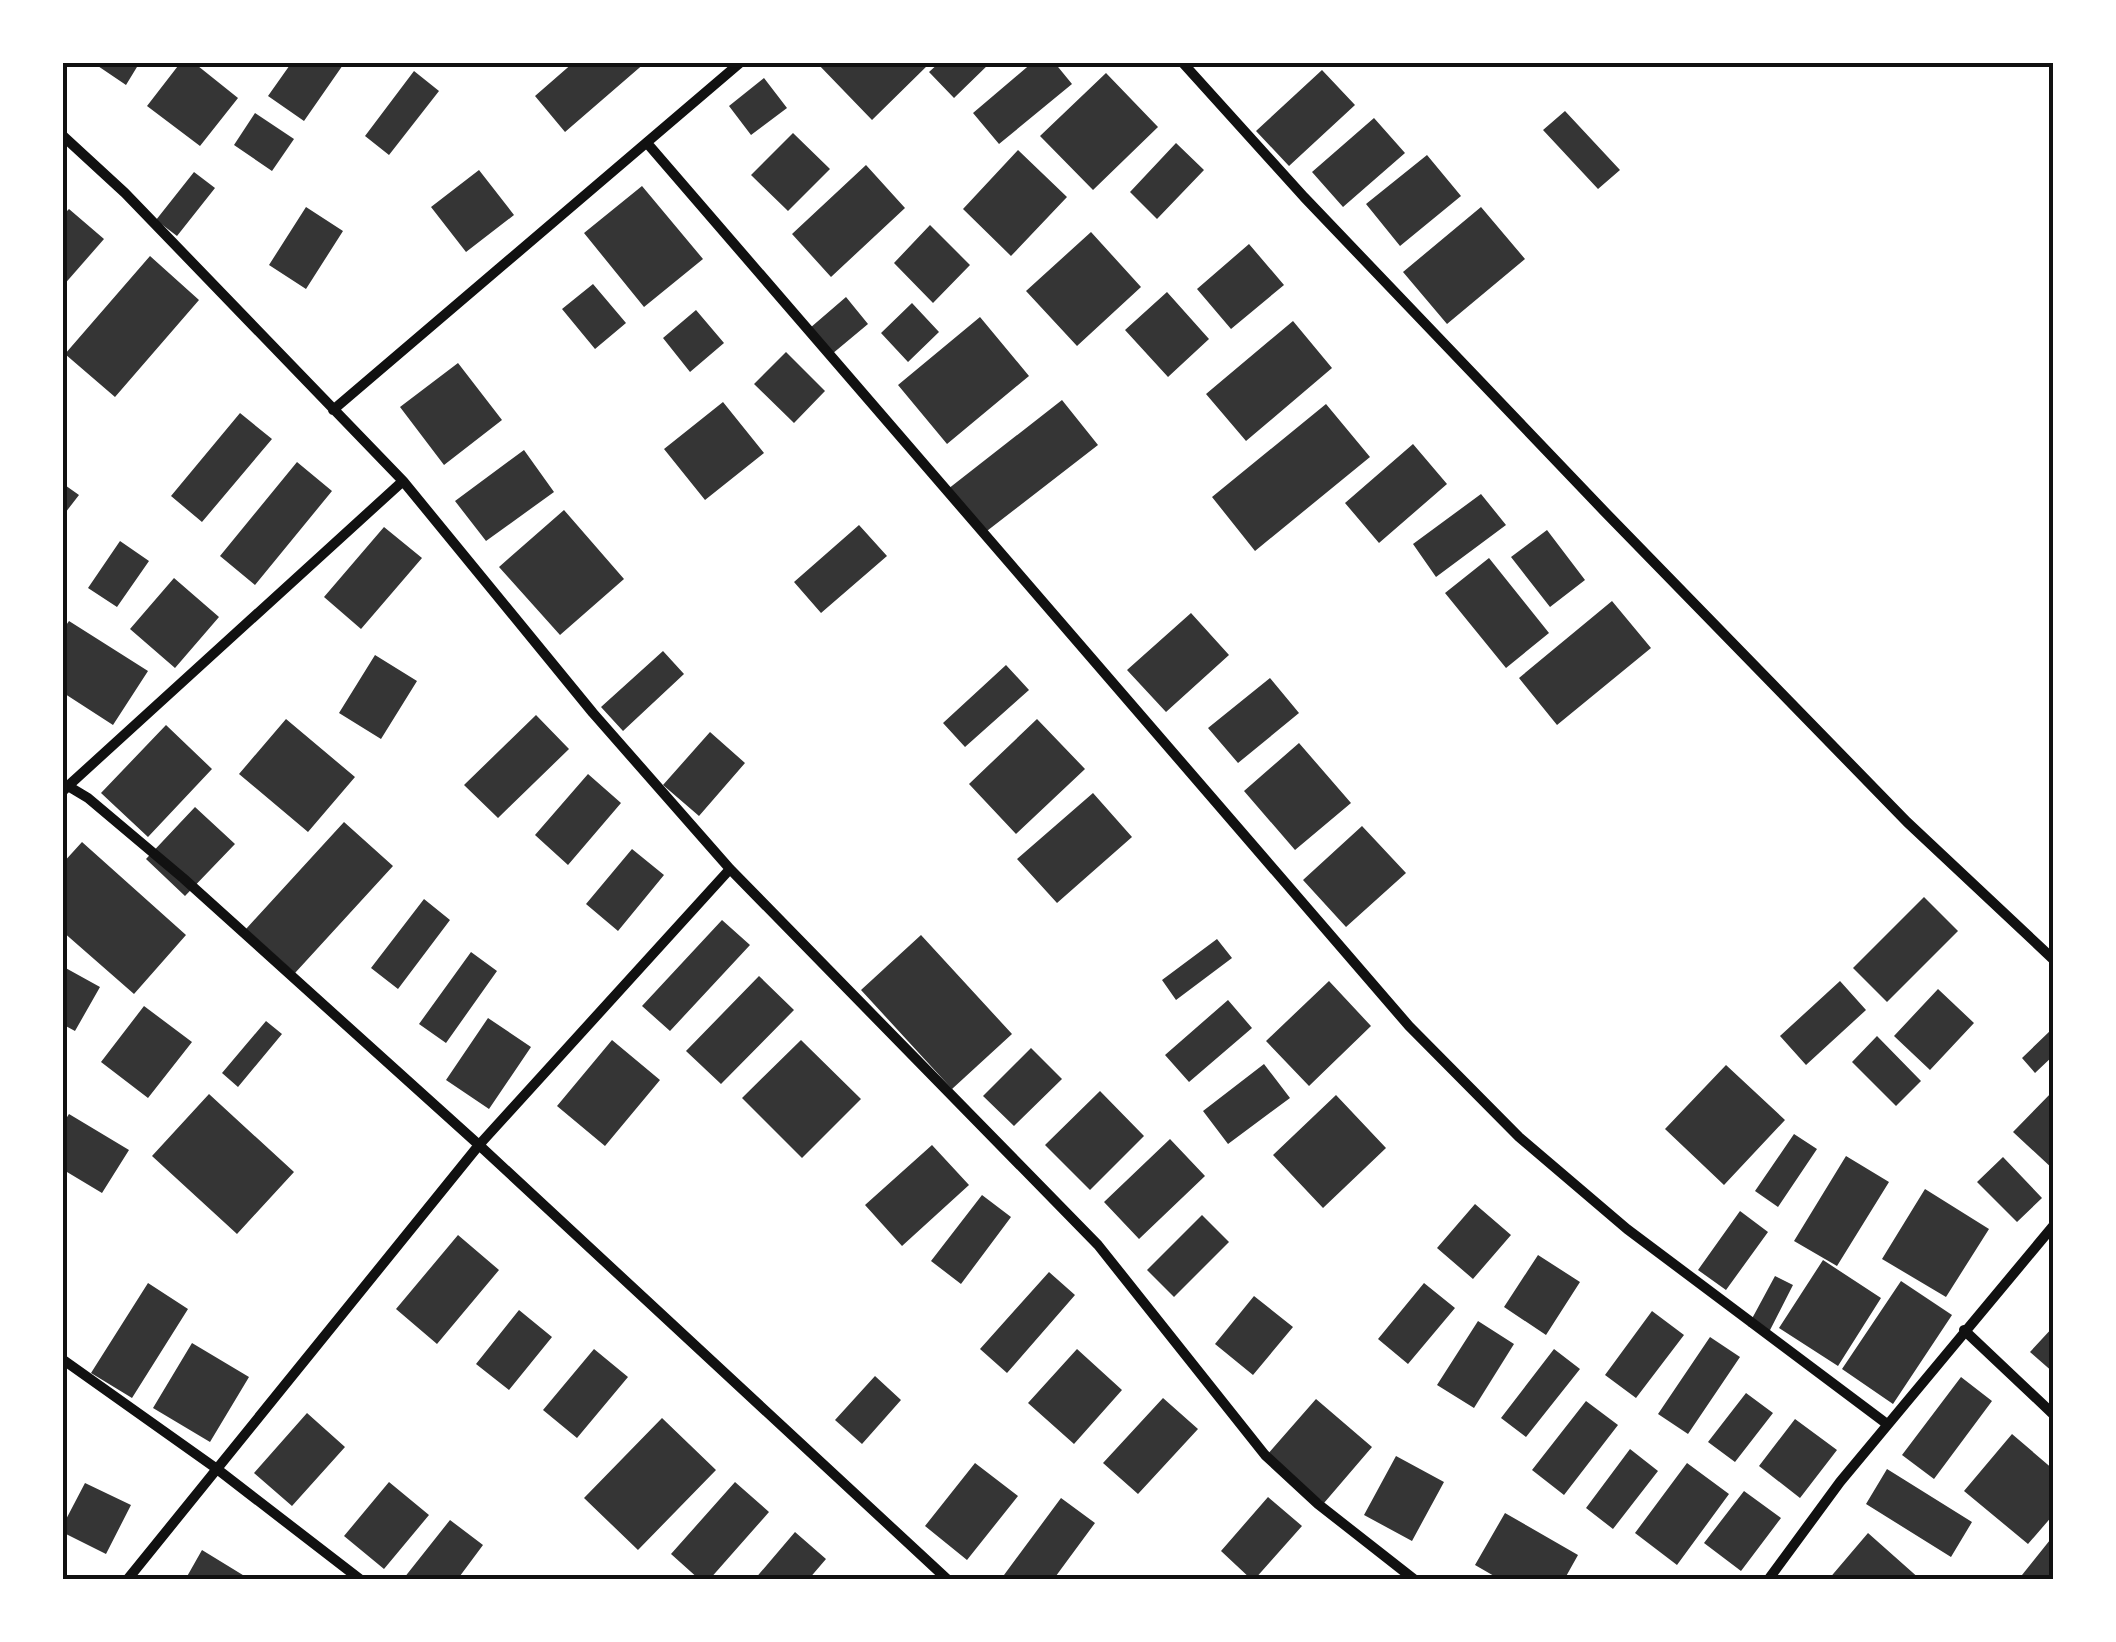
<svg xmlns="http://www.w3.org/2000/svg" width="2116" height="1642" font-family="Jost,sans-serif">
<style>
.building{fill:#353535}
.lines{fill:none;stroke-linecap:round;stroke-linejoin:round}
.minor{stroke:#111;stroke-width:10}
.neatline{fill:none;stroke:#111;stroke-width:4}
</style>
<rect width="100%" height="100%" fill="#fff"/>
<path class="building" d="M92 62H140L126 85Z
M181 62H193L238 98 200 146 147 106Z
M292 62H345L304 121 268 96Z
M574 62H646L565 132 535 96Z
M816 62H931L872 120Z
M940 62H991L954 98 929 72Z
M1033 62H1054L1072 84 999 144 973 113Z
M1322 70 1355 105 1289 166 1256 131Z
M414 71 439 91 389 155 365 136Z
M1106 73 1158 127 1093 190 1040 136Z
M764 78 787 108 751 135 729 106Z
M1565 111 1620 170 1598 189 1543 130Z
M255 113 294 139 272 171 234 145Z
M1374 118 1405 153 1343 207 1312 172Z
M793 133 830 169 788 211 751 175Z
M1176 143 1204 170 1157 219 1130 192Z
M1018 150 1067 197 1011 256 963 209Z
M1427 155 1461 196 1400 246 1366 204Z
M866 165 905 208 831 277 792 234Z
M479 170 514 215 466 252 431 207Z
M194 172 215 188 177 236 156 220Z
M642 186 703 259 644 307 584 233Z
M306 207 343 231 306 289 269 265Z
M1481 207 1525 259 1447 324 1403 272Z
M69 209 104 239 62 287V216Z
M930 225 970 265 933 303 894 263Z
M1091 232 1141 287 1077 346 1026 291Z
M1249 244 1284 285 1231 329 1197 289Z
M150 256 199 300 115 397 65 354Z
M593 284 626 323 595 349 562 309Z
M1167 292 1209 339 1168 377 1125 330Z
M846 297 868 324 832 354 810 328Z
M912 303 939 332 908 362 881 333Z
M696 310 724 343 690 372 663 338Z
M980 317 1029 376 947 444 898 385Z
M1293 321 1332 368 1246 441 1206 394Z
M786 352 825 391 794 423 754 384Z
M458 363 502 420 444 465 400 407Z
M1062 400 1098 445 983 534 948 489Z
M723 402 764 453 705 500 664 449Z
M1326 404 1370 457 1255 551 1212 497Z
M240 413 272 439 202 522 171 496Z
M1413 444 1447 484 1379 543 1345 503Z
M524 450 554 492 486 541 455 501Z
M297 462 332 491 255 585 220 556Z
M62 483 79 495 62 517Z
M1481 494 1506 525 1436 577 1413 544Z
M564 510 624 579 560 635 499 567Z
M859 525 887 556 821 613 794 582Z
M384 527 422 558 361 629 324 597Z
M1547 530 1585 580 1550 607 1511 557Z
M120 541 149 561 117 607 88 588Z
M1489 558 1549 633 1506 668 1445 593Z
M174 578 219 617 175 668 130 629Z
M1612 601 1651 648 1557 725 1519 678Z
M1191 613 1229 655 1166 712 1127 670Z
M69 621 148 671 113 725 62 692V631Z
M663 651 684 674 623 731 601 707Z
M375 655 417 681 381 739 339 713Z
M1006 665 1029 690 965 747 943 723Z
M1270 678 1299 713 1238 763 1208 728Z
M536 715 569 749 498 818 464 785Z
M286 719 355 777 308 832 239 774Z
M1037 719 1085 769 1016 834 969 784Z
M166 725 212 769 148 837 101 793Z
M710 732 745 763 699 816 663 785Z
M1299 743 1351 803 1295 850 1244 791Z
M588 774 621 803 568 865 535 835Z
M1093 793 1132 837 1057 903 1017 859Z
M195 807 235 844 185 896 146 859Z
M344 822 393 866 295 973 246 929Z
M1362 826 1406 873 1346 927 1303 880Z
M82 842 186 935 134 994 62 931V864Z
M632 849 664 875 618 931 586 904Z
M1924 897 1958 931 1887 1002 1853 968Z
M424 899 450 920 398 989 371 968Z
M722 920 750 945 670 1031 642 1006Z
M921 935 1012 1034 952 1089 861 990Z
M1217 939 1232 958 1176 1000 1162 980Z
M471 952 497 971 446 1043 419 1024Z
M62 966 100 987 75 1031 62 1024Z
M759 976 794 1010 721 1084 686 1051Z
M1329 981 1371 1026 1309 1086 1266 1041Z
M1840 981 1866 1010 1806 1065 1780 1036Z
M1938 989 1974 1023 1930 1070 1894 1036Z
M1228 1000 1252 1028 1189 1082 1165 1055Z
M144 1006 192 1042 148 1098 101 1062Z
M488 1018 531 1047 489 1109 446 1080Z
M266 1021 282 1034 238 1087 222 1073Z
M2051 1030 2054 1033V1055L2035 1073 2022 1058Z
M1877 1036 1921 1081 1896 1106 1852 1062Z
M612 1040 660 1080 605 1146 557 1106Z
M801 1040 861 1099 802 1158 742 1098Z
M1031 1048 1062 1079 1014 1126 983 1096Z
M1264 1064 1290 1098 1228 1144 1203 1111Z
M1726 1065 1785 1120 1724 1185 1665 1129Z
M2054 1090V1170L2013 1132Z
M1100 1091 1144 1136 1090 1190 1045 1145Z
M209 1094 294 1172 237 1234 152 1156Z
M1336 1095 1386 1148 1323 1208 1273 1155Z
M69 1114 129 1150 102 1193 62 1169V1125Z
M1794 1134 1817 1149 1778 1207 1755 1191Z
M1170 1139 1205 1176 1139 1239 1104 1202Z
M932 1145 969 1185 902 1246 865 1205Z
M1846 1156 1889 1182 1837 1266 1794 1241Z
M2003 1157 2042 1198 2017 1222 1977 1182Z
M1925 1189 1989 1229 1946 1297 1882 1259Z
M982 1195 1011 1217 961 1284 931 1261Z
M1475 1204 1511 1235 1473 1279 1437 1248Z
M1740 1211 1768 1232 1726 1290 1698 1270Z
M1202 1215 1229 1242 1174 1297 1147 1270Z
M458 1235 499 1270 437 1344 396 1309Z
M1538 1255 1580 1282 1546 1335 1504 1307Z
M1823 1260 1881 1298 1838 1366 1779 1328Z
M1049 1272 1075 1295 1007 1373 980 1349Z
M1775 1276 1793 1285 1767 1336 1748 1326Z
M1901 1281 1952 1315 1893 1404 1842 1369Z
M148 1283 188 1309 132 1398 91 1373Z
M1424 1283 1455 1308 1408 1364 1378 1339Z
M1254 1296 1293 1327 1253 1375 1215 1344Z
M519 1310 552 1337 509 1390 476 1364Z
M1652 1311 1684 1335 1636 1398 1605 1375Z
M1478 1321 1514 1344 1474 1408 1437 1385Z
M2054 1326V1373L2030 1352Z
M1710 1337 1740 1357 1688 1434 1658 1414Z
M192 1343 249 1377 210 1442 153 1408Z
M594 1349 628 1377 577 1438 543 1410Z
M1077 1349 1122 1390 1074 1444 1028 1403Z
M1554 1349 1580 1369 1526 1437 1501 1418Z
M875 1376 901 1400 862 1444 835 1420Z
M1961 1377 1992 1401 1934 1479 1902 1455Z
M1746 1393 1773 1413 1735 1462 1708 1442Z
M1163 1398 1198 1429 1138 1494 1103 1463Z
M1316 1399 1372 1447 1324 1503 1267 1455Z
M1586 1401 1618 1425 1564 1495 1532 1470Z
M307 1413 345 1447 292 1506 254 1473Z
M662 1418 716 1470 638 1550 584 1498Z
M1795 1419 1837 1450 1800 1498 1759 1466Z
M2012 1434 2054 1470V1514L2028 1544 1964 1491Z
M1630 1449 1658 1471 1613 1529 1586 1508Z
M1396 1456 1444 1482 1412 1541 1364 1515Z
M975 1463 1018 1496 967 1560 925 1526Z
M1687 1463 1729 1494 1677 1565 1635 1533Z
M1887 1469 1972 1522 1951 1557 1866 1504Z
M389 1482 429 1515 384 1569 344 1536Z
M735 1482 769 1512 709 1580H700L671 1554Z
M85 1483 131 1505 106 1554 62 1532V1527Z
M1744 1491 1781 1518 1741 1571 1704 1543Z
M1268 1497 1302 1526 1254 1580H1252L1221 1551Z
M1061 1498 1095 1523 1053 1580H1010L1004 1575Z
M1505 1513 1578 1555 1564 1580H1501L1475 1565Z
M450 1520 483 1545 457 1580 404 1578Z
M795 1532 826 1559 808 1580H754Z
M1868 1533 1921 1580H1828Z
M2054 1535V1580H2018Z
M202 1550 251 1580H185Z"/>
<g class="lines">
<path class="minor" d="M1182 62 1304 197 1604 511 1907 822 2054 960
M62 135 125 193 403 481 593 713 730 869 1098 1245 1265 1455 1318 1504 1415 1580
M647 143 1409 1026 1519 1137 1627 1229 1887 1424
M333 410 741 62
M68 786 403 481
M62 792 68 786 88 798 183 878 479 1145 948 1580
M1964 1330 2054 1415
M62 1359 217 1469 361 1580
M127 1580 479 1145 730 869
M1768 1580 1840 1482 2054 1225"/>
</g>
<rect width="2116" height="1642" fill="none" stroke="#ffffff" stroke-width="130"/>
<rect x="65" y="65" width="1986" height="1512" class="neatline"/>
</svg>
